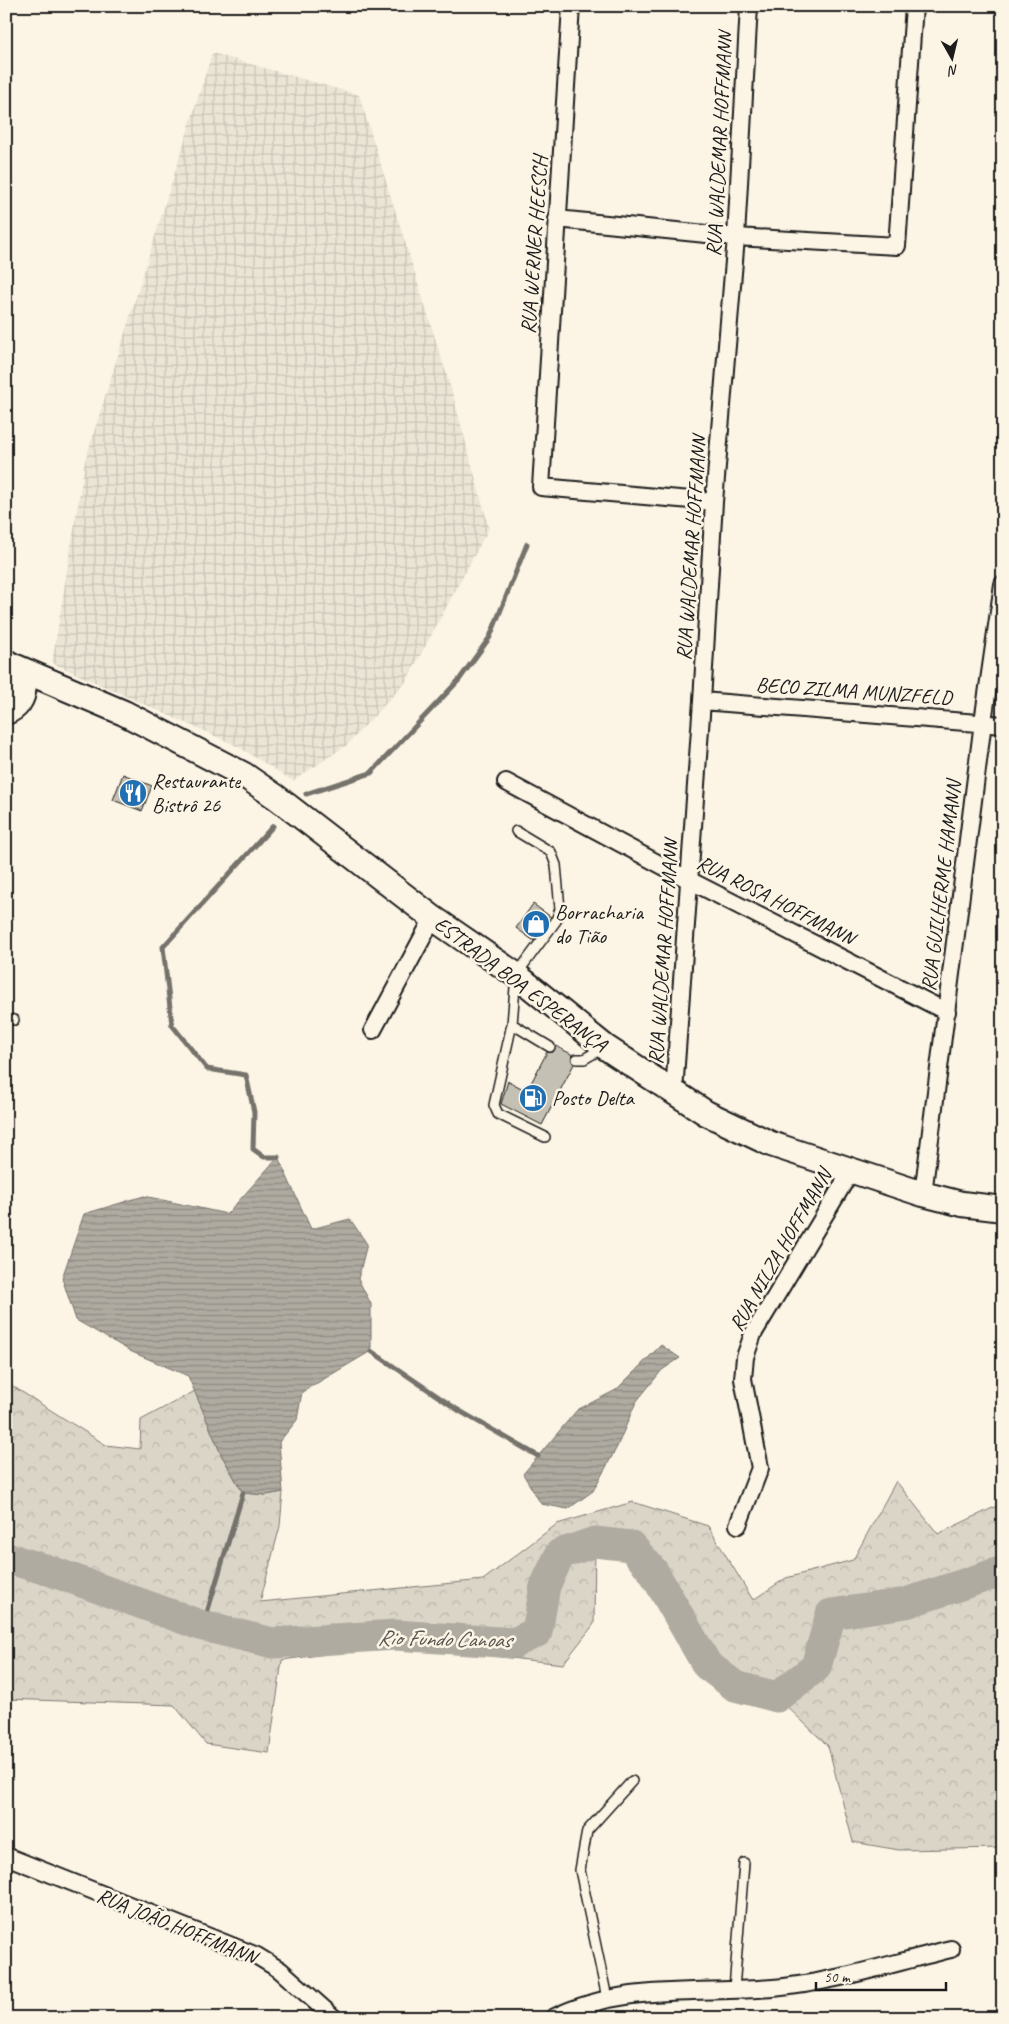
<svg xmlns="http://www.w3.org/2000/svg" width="1009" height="2024" font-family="Caveat,sans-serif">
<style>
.industrial{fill:url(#industrial-grid)}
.forest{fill:url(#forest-crowns);stroke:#7c7872}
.water{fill:url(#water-rules);stroke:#75726c}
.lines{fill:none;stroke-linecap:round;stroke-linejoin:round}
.stream{stroke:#75726c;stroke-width:5}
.river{stroke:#b0aba1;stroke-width:31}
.building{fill:#c4c0b3;stroke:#1c1c1c}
.lane-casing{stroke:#1c1c1c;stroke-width:12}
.street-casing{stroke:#1c1c1c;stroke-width:20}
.secondary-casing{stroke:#1c1c1c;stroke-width:28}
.lane{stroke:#fcf5e5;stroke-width:9}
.street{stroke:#fcf5e5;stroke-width:16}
.secondary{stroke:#fcf5e5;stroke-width:24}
.labels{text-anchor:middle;stroke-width:5;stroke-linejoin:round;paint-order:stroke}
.street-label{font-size:21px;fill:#1c1c1c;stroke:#fcf5e5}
.poi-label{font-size:21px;fill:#1c1c1c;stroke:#fcf5e5;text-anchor:start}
.water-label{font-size:22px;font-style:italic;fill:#575551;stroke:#fcf5e5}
</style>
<defs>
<pattern id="industrial-grid" width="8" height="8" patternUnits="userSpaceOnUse" patternTransform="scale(1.25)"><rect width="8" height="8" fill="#ebe5d6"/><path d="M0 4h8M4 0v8" fill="none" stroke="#c9c4b7"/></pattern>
<pattern id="forest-crowns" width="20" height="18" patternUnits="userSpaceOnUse" patternTransform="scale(1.25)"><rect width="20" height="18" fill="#dbd5c8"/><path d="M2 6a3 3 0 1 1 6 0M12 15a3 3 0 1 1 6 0" fill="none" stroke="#bbb6ab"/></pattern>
<pattern id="water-rules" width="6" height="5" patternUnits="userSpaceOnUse" patternTransform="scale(1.25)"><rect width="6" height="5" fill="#b0aba1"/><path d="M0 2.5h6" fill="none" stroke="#8e8a82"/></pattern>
</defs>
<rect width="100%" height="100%" fill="#fcf5e5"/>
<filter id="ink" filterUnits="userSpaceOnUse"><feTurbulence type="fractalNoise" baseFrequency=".02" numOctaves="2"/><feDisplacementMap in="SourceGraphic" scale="10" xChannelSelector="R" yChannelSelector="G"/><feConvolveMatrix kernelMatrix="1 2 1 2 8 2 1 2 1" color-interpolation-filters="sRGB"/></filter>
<g filter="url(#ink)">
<path class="industrial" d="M212 53 359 95 453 395 489 528 406 682 347 745 293 781 237 746 52 663 85 461Z"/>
<path class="forest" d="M6 1382 106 1445 140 1449 141 1420 195 1391 221 1454 243 1493 266 1495 283 1492 280 1526 260 1602 483 1580 557 1524 633 1502 708 1526 753 1600 786 1578 853 1560 896 1481 938 1534 1003 1503V1848L899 1850 853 1842 828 1746 777 1697 707 1665 653 1571 631 1546 595 1542 594 1624 563 1664 395 1645 282 1660 269 1753 206 1744 174 1705 6 1699Z"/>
<path class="water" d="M278 1157 311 1229 350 1219 367 1244 358 1279 371 1304V1351L302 1392 297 1420 279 1442 283 1492 266 1495 243 1493 221 1454 188 1376 132 1352 76 1320 62 1278 84 1214 144 1196 227 1214Z
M661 1345 680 1358 662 1370 636 1402 617 1447 593 1491 568 1509 541 1504 523 1474 577 1410 616 1390Z"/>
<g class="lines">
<path class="stream" d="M306 794 371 773 459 680 490 637 527 544
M273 826 163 947 172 1025 207 1069 246 1075 254 1112 253 1149 264 1157H278
M371 1351 458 1410 538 1456
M203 1626 243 1493"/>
<path class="river" d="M6 1558 48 1570 203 1626 273 1643 395 1635 514 1643 537 1632 545 1586 560 1554 595 1542 631 1546 653 1571 707 1665 735 1686 777 1697 816 1667 831 1614 906 1603 1003 1571"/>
</g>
<path class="building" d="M123 774 152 786 142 811 113 800Z
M533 904 551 917 534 941 516 928Z
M556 1046 573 1055 571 1059 574 1064 542 1125 501 1104 508 1081 527 1091 547 1052H553Z"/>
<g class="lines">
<defs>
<path id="lane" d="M516 831 551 852 556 865 560 909 556 921 516 975 512 1024 494 1105 498 1114 545 1137
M6 1018 14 1020
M512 1024 550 1047
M577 1059H584L603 1048
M734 1989 744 1863
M607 1998 580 1870 587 1831 632 1781"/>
<path id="street" d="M571 6 541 487 714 502
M557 219 736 237 897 246 914 6
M702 701 1003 725
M506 782 689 880 947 1012
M373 1030 433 918
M674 1092 702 701 714 502 736 237 749 6
M923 1194 983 722 1003 584
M738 1525 760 1468 743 1379 745 1357 753 1334 851 1171
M6 1856 257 1956 280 1970 334 2018
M553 2018C624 1983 697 1994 773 1988 833 1983 892 1963 951 1949"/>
<path id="secondary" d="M16 667 124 713 244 775 276 797 433 918 516 975 605 1047 706 1113 771 1144 923 1194 962 1204 1003 1209
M6 712C29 704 29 673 8 663"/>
</defs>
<use href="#lane" class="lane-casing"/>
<use href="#street" class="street-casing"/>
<use href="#secondary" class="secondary-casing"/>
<use href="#lane" class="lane"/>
<use href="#street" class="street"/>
<use href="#secondary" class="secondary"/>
</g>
</g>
<defs>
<symbol id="restaurant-disc" viewBox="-11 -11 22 22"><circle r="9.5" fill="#1f6fb2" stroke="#fcf5e5"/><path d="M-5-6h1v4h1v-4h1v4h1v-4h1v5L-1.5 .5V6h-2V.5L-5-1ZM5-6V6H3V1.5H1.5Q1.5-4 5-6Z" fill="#fff"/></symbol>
<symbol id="shop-disc" viewBox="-11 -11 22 22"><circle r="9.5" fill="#1f6fb2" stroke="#fcf5e5"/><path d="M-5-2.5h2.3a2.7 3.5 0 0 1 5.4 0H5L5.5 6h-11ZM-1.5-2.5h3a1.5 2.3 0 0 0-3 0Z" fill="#fff"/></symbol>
<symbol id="fuel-disc" viewBox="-11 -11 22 22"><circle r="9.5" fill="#1f6fb2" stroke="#fcf5e5"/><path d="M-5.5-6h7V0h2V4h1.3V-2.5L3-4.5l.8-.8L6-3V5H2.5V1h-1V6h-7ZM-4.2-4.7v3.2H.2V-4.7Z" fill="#fff"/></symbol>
</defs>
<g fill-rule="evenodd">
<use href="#restaurant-disc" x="117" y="777" width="32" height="32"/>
<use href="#shop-disc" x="520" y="908" width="32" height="32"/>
<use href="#fuel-disc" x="517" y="1082" width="32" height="32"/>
</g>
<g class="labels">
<g class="street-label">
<text transform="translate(719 144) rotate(-87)" y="7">RUA WALDEMAR HOFFMANN</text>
<text transform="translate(534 245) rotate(-86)" y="7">RUA WERNER HEESCH</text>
<text transform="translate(691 548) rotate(-86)" y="7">RUA WALDEMAR HOFFMANN</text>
<text transform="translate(854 691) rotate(4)" y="7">BECO ZILMA MUNZFELD</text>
<text transform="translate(941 886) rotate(-83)" y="7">RUA GUILHERME HAMANN</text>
<text transform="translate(776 900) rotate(27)" y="7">RUA ROSA HOFFMANN</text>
<text transform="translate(663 952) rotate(-86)" y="7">RUA WALDEMAR HOFFMANN</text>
<text transform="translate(521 984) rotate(37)" y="7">ESTRADA BOA ESPERANÇA</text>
<text transform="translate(780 1250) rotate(-60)" y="7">RUA NILZA HOFFMANN</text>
<text transform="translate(177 1926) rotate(22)" y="7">RUA JOÃO HOFFMANN</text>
</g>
<g class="poi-label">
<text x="152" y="788">Restaurante<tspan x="152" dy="24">Bistrô 26</tspan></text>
<text x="555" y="919">Borracharia<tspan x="555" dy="24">do Tião</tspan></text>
<text x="552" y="1105">Posto Delta</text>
</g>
<g class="water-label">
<text transform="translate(444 1638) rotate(1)" y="8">Rio Fundo Canoas</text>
</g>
</g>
<rect width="1009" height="2024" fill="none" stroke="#fcf5e5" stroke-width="25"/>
<rect x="12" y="12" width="984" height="1999" fill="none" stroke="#1c1c1c" stroke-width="2" filter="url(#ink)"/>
<g transform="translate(952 58) rotate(172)" stroke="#fcf5e5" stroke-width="4" paint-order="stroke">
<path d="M0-4L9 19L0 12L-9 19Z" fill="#1c1c1c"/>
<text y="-8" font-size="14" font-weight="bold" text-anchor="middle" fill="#1c1c1c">N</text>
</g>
<path d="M816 1982v8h130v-8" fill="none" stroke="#1c1c1c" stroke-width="2.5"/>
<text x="824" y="1982" font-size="15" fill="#1c1c1c" stroke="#fcf5e5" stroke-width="4" paint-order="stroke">50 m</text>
</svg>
